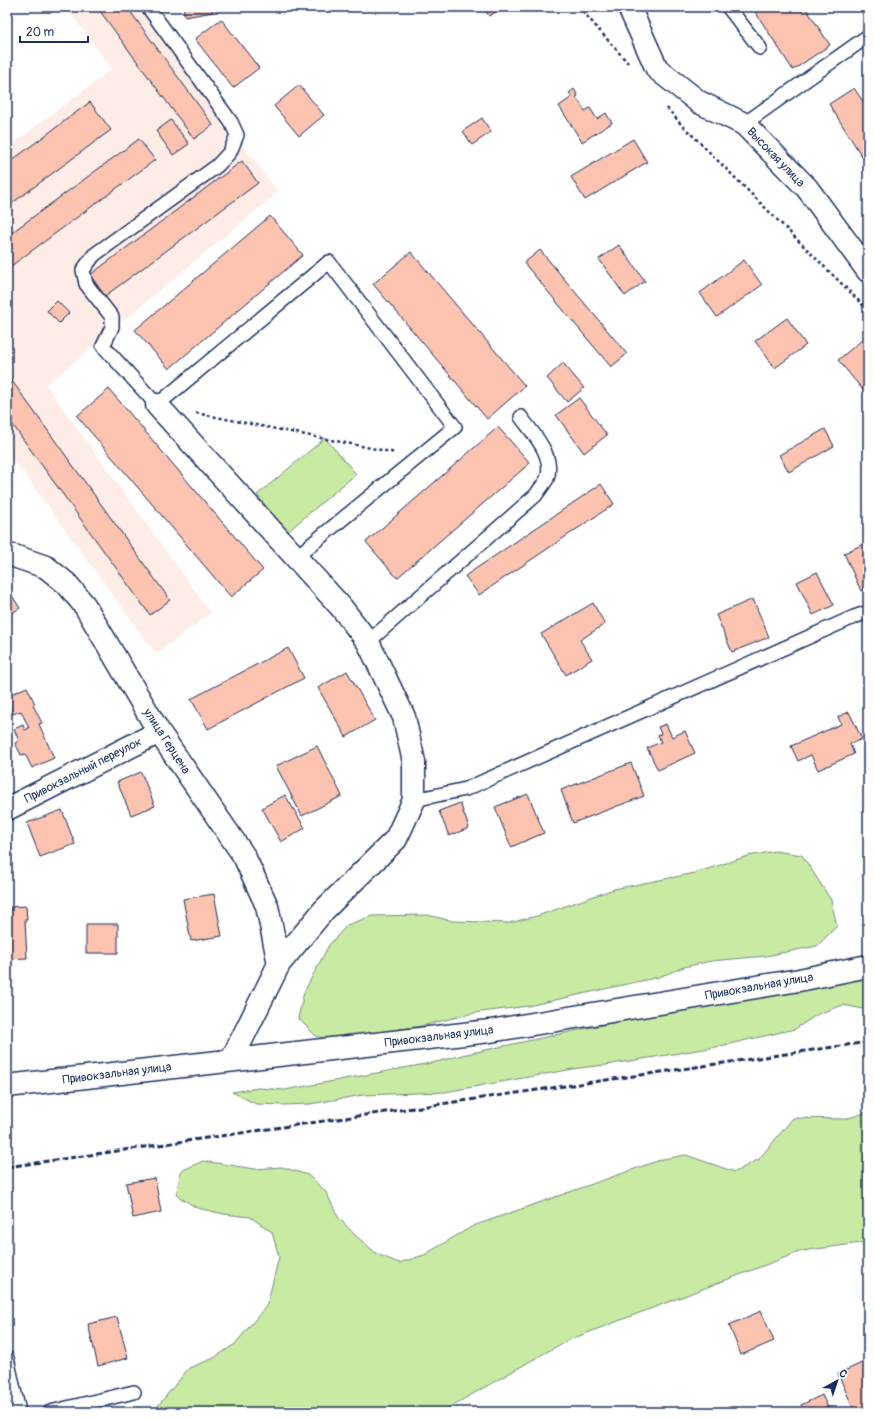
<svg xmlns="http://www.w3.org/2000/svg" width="875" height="1419" font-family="Pangolin,sans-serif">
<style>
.built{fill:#feede7}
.green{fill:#c9eaa2;stroke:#728c80}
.building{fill:#fbc3b0;stroke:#1b2f5e}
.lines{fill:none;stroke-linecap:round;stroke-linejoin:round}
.lane-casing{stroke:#1b2f5e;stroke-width:16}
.street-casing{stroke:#1b2f5e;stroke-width:25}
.path{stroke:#1b2f5e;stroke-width:2.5;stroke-dasharray:3 3;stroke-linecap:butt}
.lane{stroke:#fff;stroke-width:13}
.street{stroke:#fff;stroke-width:22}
.rail{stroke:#1b2f5e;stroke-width:3;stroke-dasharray:6 3;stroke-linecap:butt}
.labels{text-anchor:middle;stroke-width:3;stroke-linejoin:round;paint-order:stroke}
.street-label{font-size:12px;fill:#1b2f5e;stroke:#fff}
</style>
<rect width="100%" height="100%" fill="#fff"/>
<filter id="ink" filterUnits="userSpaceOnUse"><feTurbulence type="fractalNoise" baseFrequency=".025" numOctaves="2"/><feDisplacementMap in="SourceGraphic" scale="8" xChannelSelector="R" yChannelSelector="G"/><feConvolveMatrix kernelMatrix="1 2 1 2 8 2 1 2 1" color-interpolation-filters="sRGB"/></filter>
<g filter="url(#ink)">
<path class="built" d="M66 7H139L278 192 46 385 211 613 156 654 7 450V148L112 69Z"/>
<path class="green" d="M325 438 356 474 287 532 257 495Z
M775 851 802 855 831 900 837 926 817 946 766 956 711 961 684 967 659 977 528 1006 474 1013 421 1026 394 1030 343 1043 316 1036 298 1018 304 992 329 945 347 925 372 916 427 915 453 921 509 923 537 916 614 889 695 873 748 856Z
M868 976V1010L843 1005 818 1014 795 1029 716 1047 606 1065 579 1068 445 1092 363 1095 310 1104 283 1105 256 1104 232 1092 258 1088 285 1090 436 1062 462 1055 793 984Z
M868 1112V1242L802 1251 566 1341 441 1412H148L157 1407 189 1368 214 1358 235 1344 267 1305 279 1257 272 1232 250 1217 224 1214 197 1208 176 1195 181 1171 203 1161 255 1169 282 1167 308 1175 326 1192 338 1217 356 1236 377 1254 399 1263 424 1255 473 1226 663 1159 686 1155 735 1172 759 1159 793 1118 845 1119Z"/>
<path class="building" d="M97 7H127L213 125 194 139Z
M183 7H212L213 12 185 17Z
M483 7H504L489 16Z
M752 7H805L830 45 793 70Z
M221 19 259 68 233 88 195 39Z
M299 85 324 115 299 136 274 106Z
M854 88 868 109V166L829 104Z
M574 89 578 96 576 97 585 111 590 108 597 119 606 113 612 123 582 142 559 106 572 97 569 93Z
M90 102 111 130 7 207V164Z
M482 118 491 132 472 145 463 131Z
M171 120 189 144 173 155 156 131Z
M139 139 155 160 7 269V236Z
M633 139 647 162 585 200 571 177Z
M242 161 258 183 105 296 90 275Z
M270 216 303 255 169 369 135 330Z
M619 245 645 281 625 296 599 259Z
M540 250 627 354 611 367 524 263Z
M411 252 525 386 487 419 373 284Z
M744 260 762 285 717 317 700 293Z
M57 301 69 313 59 323 47 311Z
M787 318 806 345 775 368 755 341Z
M868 335V396L838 360Z
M563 363 584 388 567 402 547 378Z
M7 374 170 600 150 615 7 417Z
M109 389 263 570 231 597 77 416Z
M579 398 607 435 584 453 556 415Z
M498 427 530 463 397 578 366 542Z
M825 429 834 446 789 472 779 455Z
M601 484 614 504 479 595 465 576Z
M868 542V588L861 591 844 553Z
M817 572 834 605 813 615 797 582Z
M9 591 20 608 7 616V592Z
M753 599 769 637 732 652 716 615Z
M593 603 605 624 580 640 592 659 566 675 541 634Z
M288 648 304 678 208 729 191 699Z
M347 671 375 720 346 737 318 688Z
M27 687 35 704 33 705 42 723 39 724 54 758 32 768 25 754 21 755 15 743 19 741 14 729 23 725 25 730 29 728 21 711 13 714 7 700V696Z
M849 712 862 739 850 744 854 754 818 770 811 755 798 761 791 746 841 724 838 717Z
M666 724 672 737 685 731 695 753 658 770 647 748 661 742 658 735 661 734 658 727Z
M317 746 342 796 302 816 276 766Z
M631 763 644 796 573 823 561 790Z
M141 772 155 806 131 815 117 782Z
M528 794 544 833 511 847 495 807Z
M285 795 305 828 281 842 262 808Z
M460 803 469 828 449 836 439 811Z
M62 810 75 844 40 857 27 823Z
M214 894 222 936 191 941 183 899Z
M26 906 27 920H25L27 958 9 959V943H7V911H11L10 907Z
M86 924H118V953H86Z
M155 1178 161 1212 133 1218 126 1183Z
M761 1311 774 1341 741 1355 729 1325Z
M117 1317 128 1358 98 1366 88 1324Z
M866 1361 868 1366V1409L862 1412H855L838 1374Z
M822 1395 830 1412H804L801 1405Z"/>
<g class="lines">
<defs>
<path id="lane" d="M148 7 231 122 237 135 230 152 217 166 94 255 83 270 86 284 112 317V327L103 346 157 405 329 262 455 427 296 557
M728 7 760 48
M744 124 868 36
M368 642 536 495C539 490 544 484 547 479 555 455 533 434 521 417
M414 800 466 789 854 617 868 612
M7 1358 19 1412
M50 1412 134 1392"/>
<path id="street" d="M629 7 657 69 699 102 744 124 807 188 868 271
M157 405 341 607 368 642 404 717 414 762V800L396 839 324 910 279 964 232 1059
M7 555 14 556 46 567 67 584 85 606 159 732 244 856 267 906 279 964
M7 809 159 732
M7 1086 490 1031 799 980 868 966"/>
</defs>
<use href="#lane" class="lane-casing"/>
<use href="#street" class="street-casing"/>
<path class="path" d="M579 7 628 63
M667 108 680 123 868 310
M196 413 396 453"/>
<use href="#lane" class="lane"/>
<use href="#street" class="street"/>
<path class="rail" d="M7 1167 868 1042"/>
</g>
</g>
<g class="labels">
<g class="street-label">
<text transform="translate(776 157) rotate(46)" y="4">Высокая улица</text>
<text transform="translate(167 741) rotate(57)" y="4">улица Герцена</text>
<text transform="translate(83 770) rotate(-27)" y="4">Привокзальный переулок</text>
<text transform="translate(759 986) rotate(-10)" y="4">Привокзальная улица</text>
<text transform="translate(439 1036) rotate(-7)" y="4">Привокзальная улица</text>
<text transform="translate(117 1073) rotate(-7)" y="4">Привокзальная улица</text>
</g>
</g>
<rect width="875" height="1419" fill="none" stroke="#fff" stroke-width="24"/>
<rect x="12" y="12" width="851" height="1395" fill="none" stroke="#1b2f5e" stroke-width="1.5" filter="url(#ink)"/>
<g transform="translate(837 1381) rotate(40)" stroke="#ffffff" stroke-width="3" paint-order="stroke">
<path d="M0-3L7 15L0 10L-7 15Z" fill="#1b2f5e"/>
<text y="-6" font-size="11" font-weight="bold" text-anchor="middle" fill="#1b2f5e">С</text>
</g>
<path d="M20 36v6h68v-6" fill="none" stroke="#1b2f5e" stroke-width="2"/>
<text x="26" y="36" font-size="12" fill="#1b2f5e" stroke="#ffffff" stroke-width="3" paint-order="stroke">20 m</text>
</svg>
